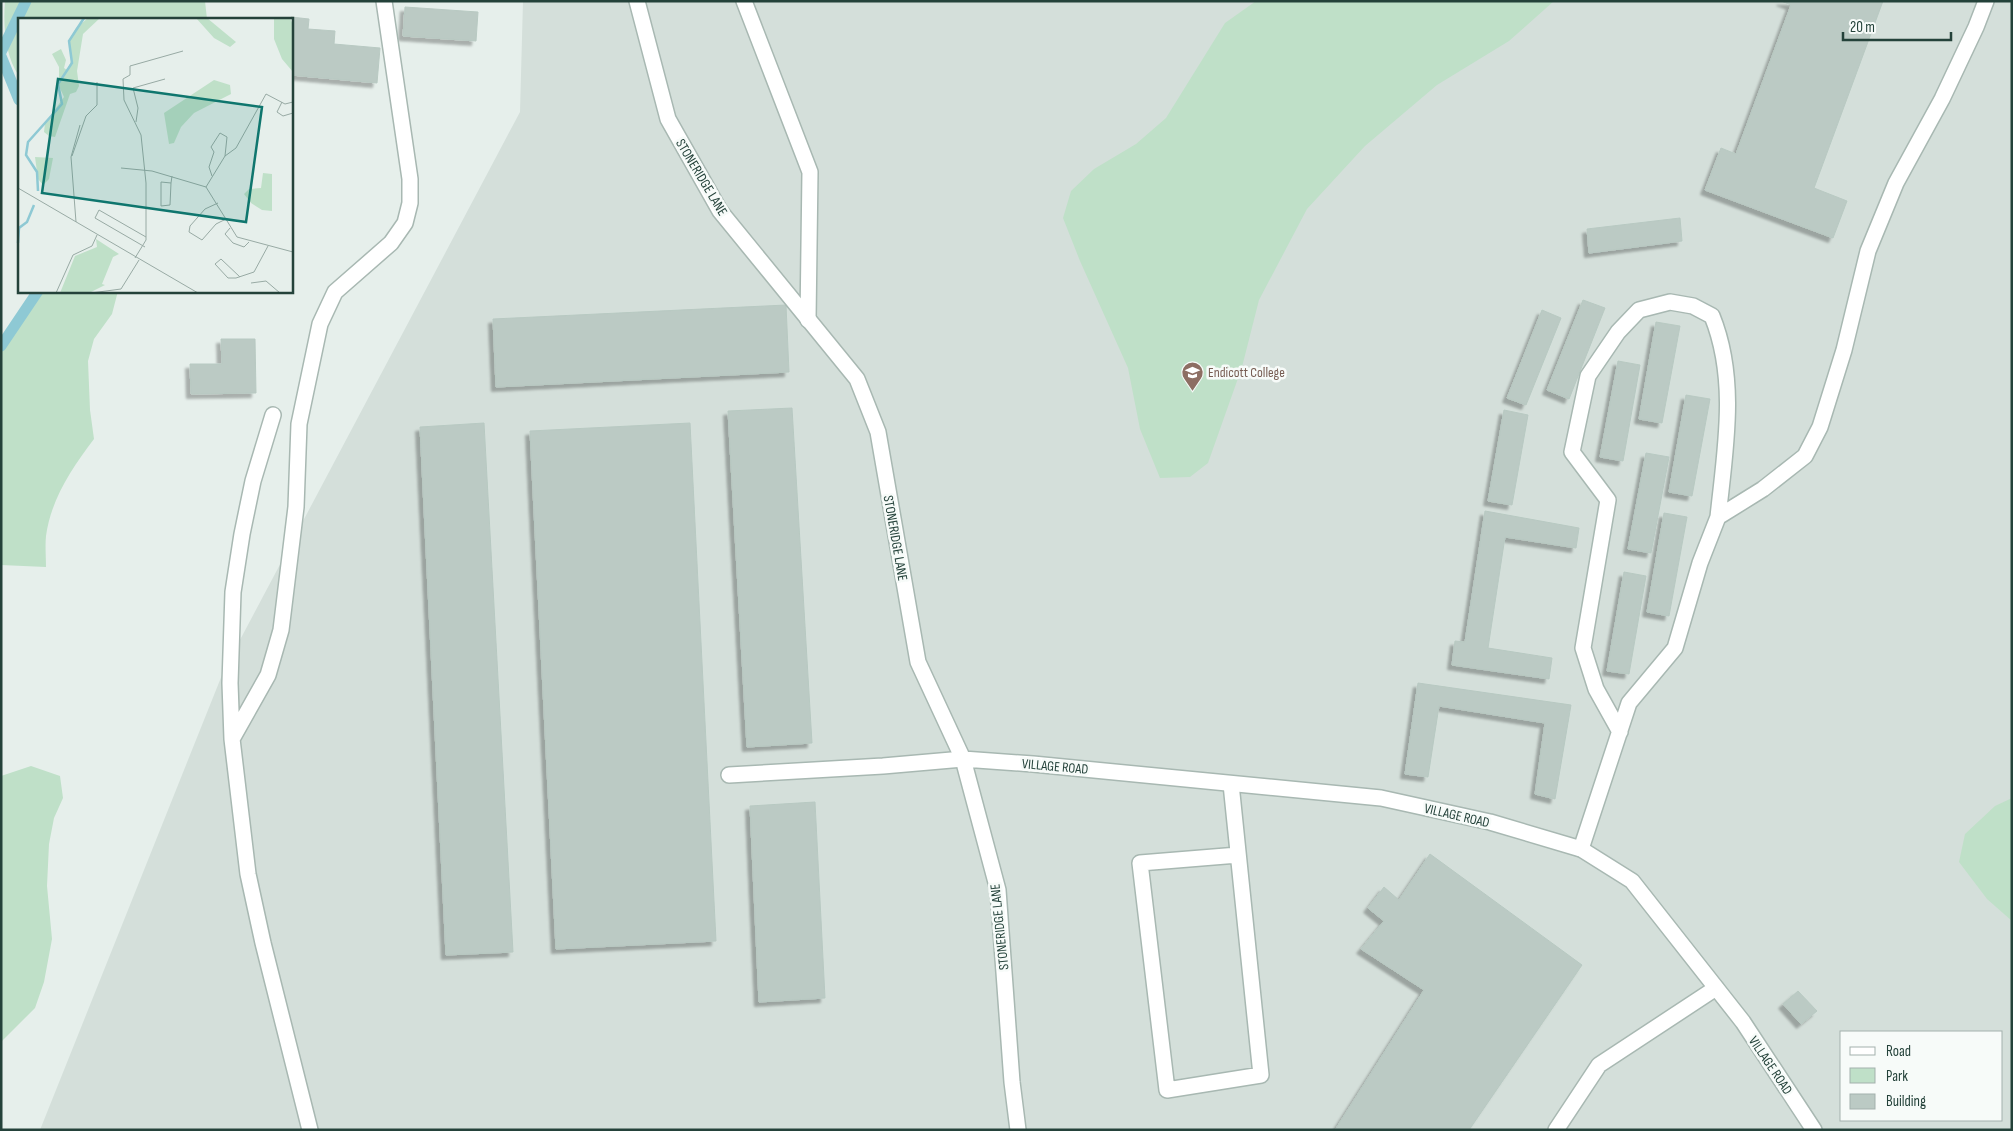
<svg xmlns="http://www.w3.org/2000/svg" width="2013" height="1131" font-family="'Sofia Sans Condensed',sans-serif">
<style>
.built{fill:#d4dfda;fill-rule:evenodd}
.green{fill:#bfe0c8}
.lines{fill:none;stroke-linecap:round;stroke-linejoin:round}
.stream{stroke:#8ec9d4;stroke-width:11}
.building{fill:#bbcac4;stroke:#b8c9c2;filter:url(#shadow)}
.service-casing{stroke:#a8b8b2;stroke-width:18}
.minor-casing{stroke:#a8b8b2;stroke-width:18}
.service{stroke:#fff;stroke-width:15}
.minor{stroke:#fff;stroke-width:15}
.labels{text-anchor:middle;stroke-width:5;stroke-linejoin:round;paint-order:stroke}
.street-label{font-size:14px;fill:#24423a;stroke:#f7fbf9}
.education-label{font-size:14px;fill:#785e54;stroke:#f7fbf9;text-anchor:start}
.inset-river{fill:none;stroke:#8ec9d4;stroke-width:2.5}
.inset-road{fill:none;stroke:#98aaa4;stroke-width:1}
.view{fill:#0f766e;fill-opacity:0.15;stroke:#0f766e;stroke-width:2.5}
.inset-edge{fill:none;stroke:#24423a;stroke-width:2.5}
</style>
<defs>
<filter id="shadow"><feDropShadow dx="-4.5" dy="4.5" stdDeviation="1" flood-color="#0004"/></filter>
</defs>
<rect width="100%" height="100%" fill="#e6efeb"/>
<path class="built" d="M523 1H2012V1130H40L224 670 520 112ZM1842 1032H2002V1120H1842Z"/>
<path class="green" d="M5 1H205L207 19H19V76C5 56 3 25 5 1Z
M1256 1H1554L1509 41 1437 85 1365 146 1307 209 1259 300 1242 367 1208 463 1190 477 1160 478 1140 429 1128 368 1080 261 1063 218 1071 191 1094 169 1136 144 1166 118 1225 23Z
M36 291H118L112 314 94 339 88 361 90 410 94 439C72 468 51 499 46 536 45 546 46 557 46 567L1 565V356L8 327 28 305Z
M31 766 60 776 63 798 54 818 49 844 47 886 52 939 44 982 35 1008 1 1042V776Z
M2012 798V921L1987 899 1959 862 1965 834 1995 806Z"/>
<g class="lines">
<path class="stream" d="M1 52 26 1
M1 56 19 100
M1 346 38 291"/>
</g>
<path class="building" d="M1883 1 1814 188 1847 201 1833 238 1705 190 1721 148 1736 154 1791 5 1781 1Z
M405 7 478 12 476 41 403 36Z
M291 17 309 19 308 29 335 31 334 44 380 48 377 83 291 75Z
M1680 218 1682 241 1589 253 1587 229Z
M1583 300 1605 308 1569 399 1547 390Z
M786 305 789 372 496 387 493 319Z
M1542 310 1561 318 1526 405 1507 398Z
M1656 322 1680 326 1662 423 1639 419Z
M221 339H255L256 393 191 394 190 364H222Z
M1618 361 1640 365 1623 461 1600 457Z
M1686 395 1710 399 1692 496 1669 492Z
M792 408 812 743 747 747 728 411Z
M1504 410 1528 415 1512 505 1488 501Z
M484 423 513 952 446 955 420 427Z
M690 423 716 941 556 949 530 431Z
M1646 453 1669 457 1651 553 1628 549Z
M1485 511 1579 528 1576 548 1505 537 1488 648 1552 658 1549 679 1452 665 1455 641 1465 642Z
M1664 513 1687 517 1669 616 1647 612Z
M1624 572 1646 576 1629 674 1607 671Z
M1418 683 1571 705 1555 799 1535 794 1545 723 1439 706 1428 777 1405 774Z
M815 802 825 998 759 1002 750 806Z
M1430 854 1582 965 1469 1130H1335L1424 990 1361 949 1384 921 1368 908 1384 887 1399 900Z
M1798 991 1817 1011 1801 1024 1783 1004Z"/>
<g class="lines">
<defs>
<path id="service" d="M744 1 810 172 808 320
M273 415 253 481 242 534 233 592 230 683 232 739 248 874 263 943 310 1130
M1620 732 1596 689 1583 648 1608 500 1572 452 1588 376 1618 332 1639 310 1670 302 1693 306 1712 316C1738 380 1725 450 1718 517
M232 739 268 675 281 630 296 507 299 424 320 324 335 292 391 243 405 223 410 203V179L384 1
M729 775 883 766 963 759
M1231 784 1261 1075 1167 1090 1140 863 1238 855
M1581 849 1629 703 1675 648 1700 563 1718 517 1763 489 1805 456 1820 427 1844 350 1868 251 1896 183 1942 99 1976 27 1986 1
M1556 1130 1599 1065 1716 988"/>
<path id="minor" d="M637 1 668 119 720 211 857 379 878 432 918 662 963 759 998 890 1012 1082 1018 1130
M963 759 1033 764 1381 798 1490 822 1581 849 1632 881 1743 1022 1814 1130"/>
</defs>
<use href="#service" class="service-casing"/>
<use href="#minor" class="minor-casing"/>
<use href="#service" class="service"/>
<use href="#minor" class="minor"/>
</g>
<defs>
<symbol id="university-pin" viewBox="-11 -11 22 30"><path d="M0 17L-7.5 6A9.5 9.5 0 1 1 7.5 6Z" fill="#8d6e63" stroke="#f7fbf9"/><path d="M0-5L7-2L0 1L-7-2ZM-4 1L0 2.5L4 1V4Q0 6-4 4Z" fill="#fff"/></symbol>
</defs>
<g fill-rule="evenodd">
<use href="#university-pin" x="1180" y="360" width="25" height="34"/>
</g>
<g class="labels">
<g class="street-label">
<text transform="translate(702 177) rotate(59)" y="5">STONERIDGE LANE</text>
<text transform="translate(896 538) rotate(80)" y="5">STONERIDGE LANE</text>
<text transform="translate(1055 766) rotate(5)" y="5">VILLAGE ROAD</text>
<text transform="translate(1457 815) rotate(13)" y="5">VILLAGE ROAD</text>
<text transform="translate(999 927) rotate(-96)" y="5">STONERIDGE LANE</text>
<text transform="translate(1771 1065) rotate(56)" y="5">VILLAGE ROAD</text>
</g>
<g class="education-label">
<text x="1208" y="377">Endicott College</text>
</g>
</g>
<g transform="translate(18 18)">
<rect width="275" height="275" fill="#e6efeb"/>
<path d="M70 0H82L65 16 59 53 61 68 58 74 52 76 37 119 31 118 26 114 27 105 46 79 41 68V49L34 36 43 31 48 42 46 50 49 52 54 41 51 22 58 10ZM178 0H189L218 24 212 29 196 20ZM256 0H272L275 7V54L264 41 256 21ZM196 62 212 67 213 76 176 95 163 109 156 125 151 126 146 95ZM17 139 35 140 31 161 25 167 20 161ZM245 155 254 156V193L244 192 233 185 226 176 231 171 243 170ZM78 221 101 236 95 239 84 266 87 267 71 275H42L57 238 79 229Z" fill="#bfe0c8"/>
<path class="inset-river" d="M20 173 19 154 8 137 10 124 44 86 40 66 54 45 51 23 66 0M0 225 1 210 9 204 16 187"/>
<path class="inset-road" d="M264 84 259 94 265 98 275 95M118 104 120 90 115 70 147 61M54 138 68 98 79 87V64M103 150 134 153 188 169 219 219 275 234M194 158 191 149 196 134 193 129 202 115 209 119 207 138M153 165 143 164V188L152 187 153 165 154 158M188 169 207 138 218 130 248 76 267 86 275 84M0 170 180 275M200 185 187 191 172 208 171 214 184 222 198 206 208 201M58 204 53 139 62 107M212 210 207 216 215 225 226 229 231 224M127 229 77 200 81 192 128 219M117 240 128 222V165L123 117 106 82 105 61 112 57V48L165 33M222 259 203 241 197 246 210 260H218L236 254 250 228M233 265 248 263 262 275M38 275 55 237 74 228 79 217M73 275 103 271 121 242"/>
<path class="view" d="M40 61 244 89 228 204 24 175Z"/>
<rect width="275" height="275" class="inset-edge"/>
</g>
<rect width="2013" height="1131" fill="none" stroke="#24423a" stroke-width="5"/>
<rect x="1840" y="1031" width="162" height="90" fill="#f7fbf9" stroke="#a3b1ad"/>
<rect x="1850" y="1047" width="25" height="8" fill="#ffffff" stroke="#a3b1ad"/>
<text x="1886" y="1056" font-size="15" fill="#24423a">Road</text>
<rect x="1850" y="1068" width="25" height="15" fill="#bfe0c8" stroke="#a3b1ad"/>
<text x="1886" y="1081" font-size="15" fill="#24423a">Park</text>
<rect x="1850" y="1094" width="25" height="15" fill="#bbcac4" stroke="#a3b1ad"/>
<text x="1886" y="1106" font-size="15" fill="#24423a">Building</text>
<path d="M1843 32v8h108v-8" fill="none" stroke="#24423a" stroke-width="2.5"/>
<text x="1850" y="32" font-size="15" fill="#24423a" stroke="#f7fbf9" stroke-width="4" paint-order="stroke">20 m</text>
</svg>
